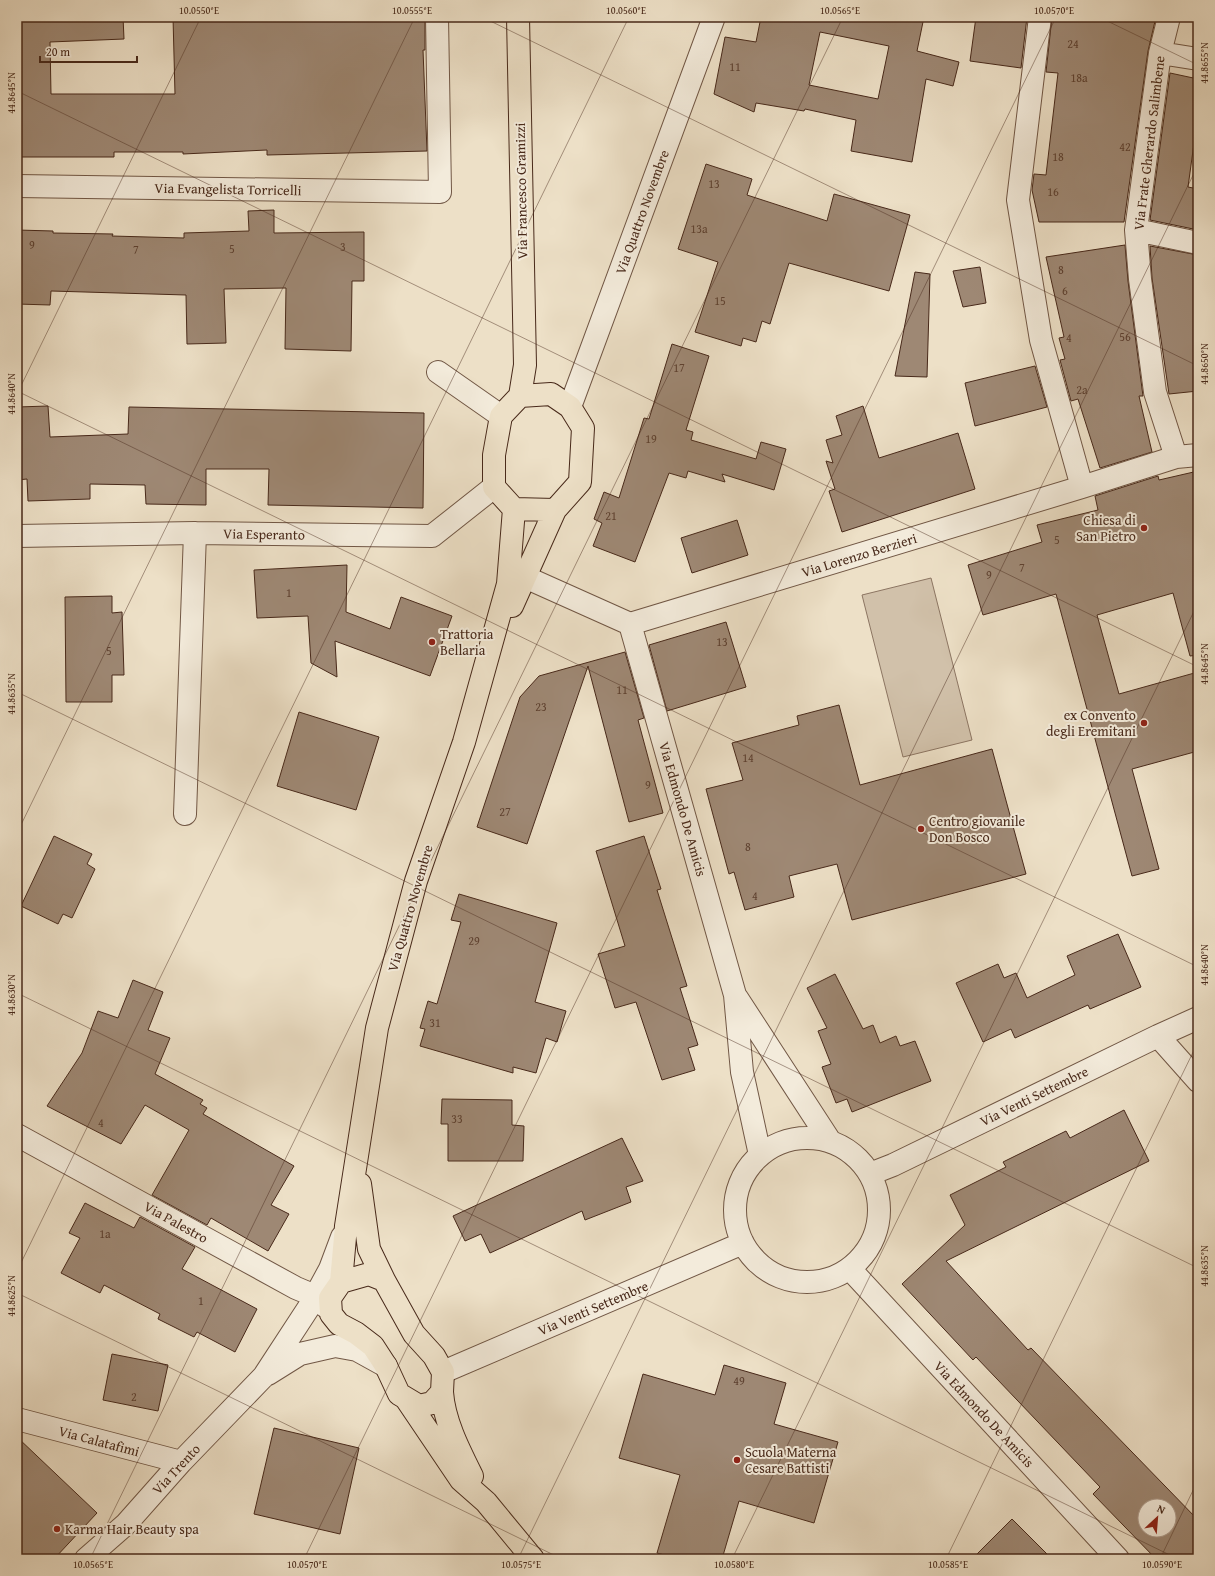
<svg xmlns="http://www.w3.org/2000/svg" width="1215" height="1576" font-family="'Gentium Book Plus',serif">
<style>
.green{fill:#d1c1aa;stroke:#8c7562}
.building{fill:#9e8874;stroke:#48291a;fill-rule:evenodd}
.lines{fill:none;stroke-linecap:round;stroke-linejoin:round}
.minor-casing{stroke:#715745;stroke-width:24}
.major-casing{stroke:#48291a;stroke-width:24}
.minor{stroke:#f3ebdb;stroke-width:22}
.major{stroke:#ede0c7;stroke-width:22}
.ticks{fill:none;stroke:#48291a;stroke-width:1;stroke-opacity:0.45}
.poi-dot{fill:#8f2418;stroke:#f3ebdb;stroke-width:1.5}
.labels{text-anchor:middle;stroke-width:4;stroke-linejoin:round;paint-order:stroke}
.number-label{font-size:12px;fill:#5e4130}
.street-label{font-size:14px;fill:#48291a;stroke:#f3ebdb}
.poi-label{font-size:14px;fill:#48291a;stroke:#f3ebdb;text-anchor:start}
.neatline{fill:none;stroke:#48291a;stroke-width:1.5}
.ticks-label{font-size:10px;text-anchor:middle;fill:#48291a}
</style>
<rect width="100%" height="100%" fill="#ede0c7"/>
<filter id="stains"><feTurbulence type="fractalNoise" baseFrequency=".005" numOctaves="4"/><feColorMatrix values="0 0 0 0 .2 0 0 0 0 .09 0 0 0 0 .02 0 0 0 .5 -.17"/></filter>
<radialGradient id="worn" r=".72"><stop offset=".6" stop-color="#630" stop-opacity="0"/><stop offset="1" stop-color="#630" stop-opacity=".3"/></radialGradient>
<path class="green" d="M931 578 972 740 903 757 862 595Z"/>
<path class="building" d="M17 17H123L124 39 50 42 51 94H175L173 17H425V50H423L427 151 267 155V150L183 154V152H114V157H17Z
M761 17H924L917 51 959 62 953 86 926 79 912 162 851 151 856 120 805 109 804 111 756 103 754 112 714 94 725 37 756 42ZM820 32 889 46 878 99 809 85Z
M976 17H1027L1021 68 970 61Z
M1052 17H1156L1148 51 1124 222H1039L1032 190 1034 174 1046 175 1058 73 1046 72Z
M1170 73 1198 79V114L1188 187 1198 189V230L1150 220Z
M706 164 752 179 747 195 827 221 834 194 910 215 889 291 789 263 770 324 762 321 756 342 743 338 741 346 695 332 718 262 678 249Z
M274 210V233L364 232V281H352L351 351 285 349 286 288 224 289 226 343 187 344 186 295 51 291 50 305 17 304V230L53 231V233L113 234 112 236 184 238V233L249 231 248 211Z
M1125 245 1128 281 1143 396H1139L1152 452 1100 468 1078 399 1071 401 1060 360 1065 359 1059 338 1064 337 1046 257Z
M1150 246 1198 255V391L1169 394 1152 278Z
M980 267 986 303 963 307 953 271Z
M915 272 930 274 927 377 895 376Z
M672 344 709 356 686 430 693 432 691 440 756 459 761 442 786 449 774 490 722 474 725 482 688 471 686 478 669 473 635 562 593 546 602 523 594 519 604 492 619 498 644 418 649 419Z
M1035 366 1047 407 975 426 965 383Z
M48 406 50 437 128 434 129 407 424 413 423 508 268 505 269 469H206V505L146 504 145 485 90 484V499L28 501 27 479 17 480V407Z
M863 406 879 458 958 433 975 489 842 532 829 491 835 489 826 461 833 463 826 440 842 435 836 416Z
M1198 471V655L1190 656 1173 593 1097 615 1119 694 1198 672V751L1132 769 1159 869 1132 876 1056 594 983 615 968 565 1042 542 1037 525 1098 510 1095 496 1158 476 1159 480Z
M737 520 748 555 692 573 681 538Z
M347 565 346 612 390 629 401 597 452 616 430 676 335 641 337 677 311 663 308 616 257 618 254 570Z
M112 596V613L122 612 124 675H112V702H66L65 597Z
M726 622 746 687 667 711 649 645Z
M625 652 644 718 638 720 663 813 629 822 588 666 527 844 477 827 520 697 539 676Z
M839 705 860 785 992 749 1026 874 852 920 837 864 789 876 794 897 745 910 734 872 729 874 706 789 743 780 732 743 799 725 797 716Z
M299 712 379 737 356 810 277 786Z
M54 836 92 854 87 864 95 869 72 918 63 914 58 924 21 906Z
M644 836 661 889 657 890 687 986 680 988 698 1045 688 1048 695 1070 662 1080 636 1002 615 1008 598 954 625 946 596 851Z
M459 894 557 923 535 1002 566 1011 557 1042 546 1038 536 1073 513 1067V1073L420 1046 425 1029 420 1028 428 1001 437 1004 461 922 451 920Z
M1118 934 1141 987 1090 1009 1088 1005 1015 1038 1011 1029 983 1042 956 983 998 964 1004 978 1016 973 1027 998 1075 975 1067 956Z
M835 974 863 1029 873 1025 880 1043 896 1036 900 1046 915 1041 931 1081 852 1112 847 1099 836 1103 822 1067 831 1064 818 1031 827 1028 807 988Z
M133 980 163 992 148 1030 170 1038 155 1074 203 1100 200 1104 207 1108 203 1114 294 1166 271 1205 289 1214 268 1251 211 1218 207 1225 152 1195 189 1130 145 1105 121 1144 47 1106 82 1053 98 1011 118 1018Z
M442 1099 512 1100V1125L524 1126 523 1161H448V1124H441Z
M1124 1110 1149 1161 946 1261 1028 1350 1031 1348 1198 1520V1559H1156L1093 1494 1100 1487 976 1357 973 1360 902 1284 965 1225 950 1195 1006 1167 1003 1162 1066 1131 1070 1138ZM1145 1506H1169V1530H1145Z
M622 1138 643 1181 626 1187 631 1202 585 1220 582 1211 490 1253 481 1234 465 1241 453 1216Z
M85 1203 134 1228 140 1217 195 1247 182 1269 257 1309 235 1352 197 1332 194 1337 158 1319 160 1314 104 1285 100 1293 61 1273 80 1238 69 1233Z
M112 1354 168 1365 158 1411 103 1400Z
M724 1365 786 1383 774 1424 838 1442 814 1523 739 1501 722 1559H679L657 1553 680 1475 619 1458 643 1374 715 1395Z
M274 1428 359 1448 340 1534 254 1514Z
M17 1437 97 1513 54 1559H17Z
M1012 1519 1052 1559H972Z"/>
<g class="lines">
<defs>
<path id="minor" d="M1040 17 1018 200 1041 340 1082 487
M1169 17 1160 53 1136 230 1140 279 1155 392 1176 457
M1160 53 1198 59
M17 186 440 192 437 17
M1136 230 1198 243
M438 372 501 416
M570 407 714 17
M17 536 195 533 432 536 494 487
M525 577 630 624 1082 487 1176 457 1198 455
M630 624 735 995 742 1072 760 1155
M185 814 195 533
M737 998 830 1141
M1158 1036 1198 1081
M17 1135 296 1288 315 1296 325 1306
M735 1210a72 72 0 1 1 144 0a72 72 0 1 1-144 0Z
M870 1174 893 1165 1158 1036 1198 1018
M850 1269 1118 1559
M443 1372 743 1243
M268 1374 300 1354 335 1346 357 1350 386 1366
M17 1419 181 1462
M86 1559 126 1524 181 1462 264 1376 311 1304 330 1269 342 1237"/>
<path id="major" d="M518 17 525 365 520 396 501 416 494 455V487L514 509 555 510 580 482 583 428 570 407 551 394 520 396
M512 606 555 510
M360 1184 369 1249 384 1280
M369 1274 384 1280 414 1334 434 1356 443 1372 442 1392 432 1403 419 1406 399 1394 386 1366 373 1346 356 1333 339 1324 331 1314 330 1298 341 1282Z
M341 1282 346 1226 377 1028 416 881 464 742 508 584 514 509
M442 1392C444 1421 459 1450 472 1476
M407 1400 461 1480 486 1502 533 1559"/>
</defs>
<use href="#minor" class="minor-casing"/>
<use href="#major" class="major-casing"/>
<use href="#minor" class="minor"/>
<use href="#major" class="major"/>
</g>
<path class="ticks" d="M482 17 1198 366M1099 17 1198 65M17 91 1198 667M17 391 1198 967M17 394 201 17M17 692 1198 1268M17 833 415 17M17 993 1178 1559M17 1271 629 17M17 1293 562 1559M90 1559 843 17M304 1559 1056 17M518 1559 1198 165M732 1559 1198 603M946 1559 1198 1042M1160 1559 1198 1480"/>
<g class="poi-dot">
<circle cx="1144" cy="528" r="4"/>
<circle cx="432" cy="642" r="4"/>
<circle cx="1144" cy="723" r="4"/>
<circle cx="921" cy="829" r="4"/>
<circle cx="737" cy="1460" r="4"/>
<circle cx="57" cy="1529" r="4"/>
</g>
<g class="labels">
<g class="number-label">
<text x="1073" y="48">24</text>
<text x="735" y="71">11</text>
<text x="1079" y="82">18a</text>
<text x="1125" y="151">42</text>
<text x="1058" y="161">18</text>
<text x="714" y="188">13</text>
<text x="1053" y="196">16</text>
<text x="699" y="233">13a</text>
<text x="32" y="249">9</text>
<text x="343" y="251">3</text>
<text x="232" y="253">5</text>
<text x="136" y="254">7</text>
<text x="1061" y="274">8</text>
<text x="1065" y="295">6</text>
<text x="720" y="305">15</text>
<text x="1125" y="341">56</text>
<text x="1069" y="342">4</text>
<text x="679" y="372">17</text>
<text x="1082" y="394">2a</text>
<text x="651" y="443">19</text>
<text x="611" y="520">21</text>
<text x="1057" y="544">5</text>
<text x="1022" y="572">7</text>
<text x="989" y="579">9</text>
<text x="289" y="597">1</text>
<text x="722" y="646">13</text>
<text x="109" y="655">5</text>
<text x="622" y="694">11</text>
<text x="541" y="711">23</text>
<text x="748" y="762">14</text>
<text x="648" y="789">9</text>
<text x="505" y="816">27</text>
<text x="748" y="851">8</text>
<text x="755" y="900">4</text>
<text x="474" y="945">29</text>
<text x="435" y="1027">31</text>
<text x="457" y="1123">33</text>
<text x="101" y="1127">4</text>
<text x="105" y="1238">1a</text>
<text x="201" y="1305">1</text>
<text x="739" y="1385">49</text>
<text x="134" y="1401">2</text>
</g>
<g class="street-label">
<text transform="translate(1149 143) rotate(-83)" y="5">Via Frate Gherardo Salimbene</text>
<text transform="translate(228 189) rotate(1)" y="5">Via Evangelista Torricelli</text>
<text transform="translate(521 191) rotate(-91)" y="5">Via Francesco Gramizzi</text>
<text transform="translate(642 212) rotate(-70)" y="5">Via Quattro Novembre</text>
<text transform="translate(264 534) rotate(1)" y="5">Via Esperanto</text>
<text transform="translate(859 555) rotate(-17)" y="5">Via Lorenzo Berzieri</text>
<text transform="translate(683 809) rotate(74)" y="5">Via Edmondo De Amicis</text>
<text transform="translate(410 908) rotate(-74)" y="5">Via Quattro Novembre</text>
<text transform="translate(1034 1096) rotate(-26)" y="5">Via Venti Settembre</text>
<text transform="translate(176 1222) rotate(29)" y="5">Via Palestro</text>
<text transform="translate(593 1308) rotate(-23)" y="5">Via Venti Settembre</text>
<text transform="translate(984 1414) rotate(47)" y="5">Via Edmondo De Amicis</text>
<text transform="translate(99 1441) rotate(15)" y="5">Via Calatafimi</text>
<text transform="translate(176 1469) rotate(-47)" y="5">Via Trento</text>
</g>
<g class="poi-label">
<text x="1136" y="525" text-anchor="end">Chiesa di<tspan x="1136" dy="16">San Pietro</tspan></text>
<text x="440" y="639">Trattoria<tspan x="440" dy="16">Bellaria</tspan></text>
<text x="1136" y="720" text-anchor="end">ex Convento<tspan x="1136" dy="16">degli Eremitani</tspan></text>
<text x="929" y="826">Centro giovanile<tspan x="929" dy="16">Don Bosco</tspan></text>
<text x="745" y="1457">Scuola Materna<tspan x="745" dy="16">Cesare Battisti</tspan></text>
<text x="65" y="1534">Karma Hair Beauty spa</text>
</g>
</g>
<rect width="1215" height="1576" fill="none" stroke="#ede0c7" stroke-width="44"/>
<g transform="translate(1157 1518) rotate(26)"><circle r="19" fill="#f3ebdb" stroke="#af9d8e"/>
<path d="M0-3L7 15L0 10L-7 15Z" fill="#8f2418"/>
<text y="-6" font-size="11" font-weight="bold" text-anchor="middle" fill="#48291a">N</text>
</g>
<path d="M40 56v6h97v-6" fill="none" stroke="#48291a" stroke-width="2"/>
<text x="46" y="56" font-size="12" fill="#48291a" stroke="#f3ebdb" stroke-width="3" paint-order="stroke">20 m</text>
<rect x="22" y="22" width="1171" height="1532" class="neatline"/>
<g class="ticks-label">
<text x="199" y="14">10.0550°E</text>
<text x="412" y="14">10.0555°E</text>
<text x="626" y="14">10.0560°E</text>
<text x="840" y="14">10.0565°E</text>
<text x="1054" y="14">10.0570°E</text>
<text transform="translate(1204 63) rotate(-90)" y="4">44.8655°N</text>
<text transform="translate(11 93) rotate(-90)" y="4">44.8645°N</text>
<text transform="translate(1204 364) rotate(-90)" y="4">44.8650°N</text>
<text transform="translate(11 394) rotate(-90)" y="4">44.8640°N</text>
<text transform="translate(1204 664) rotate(-90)" y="4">44.8645°N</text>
<text transform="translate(11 694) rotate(-90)" y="4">44.8635°N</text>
<text transform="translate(1204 965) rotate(-90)" y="4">44.8640°N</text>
<text transform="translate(11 995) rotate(-90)" y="4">44.8630°N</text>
<text transform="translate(1204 1266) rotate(-90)" y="4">44.8635°N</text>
<text transform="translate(11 1296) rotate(-90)" y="4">44.8625°N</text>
<text x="93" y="1568">10.0565°E</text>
<text x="307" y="1568">10.0570°E</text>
<text x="521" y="1568">10.0575°E</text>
<text x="734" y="1568">10.0580°E</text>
<text x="948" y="1568">10.0585°E</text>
<text x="1162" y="1568">10.0590°E</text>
</g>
<rect width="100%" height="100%" filter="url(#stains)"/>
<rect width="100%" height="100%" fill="url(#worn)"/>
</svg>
